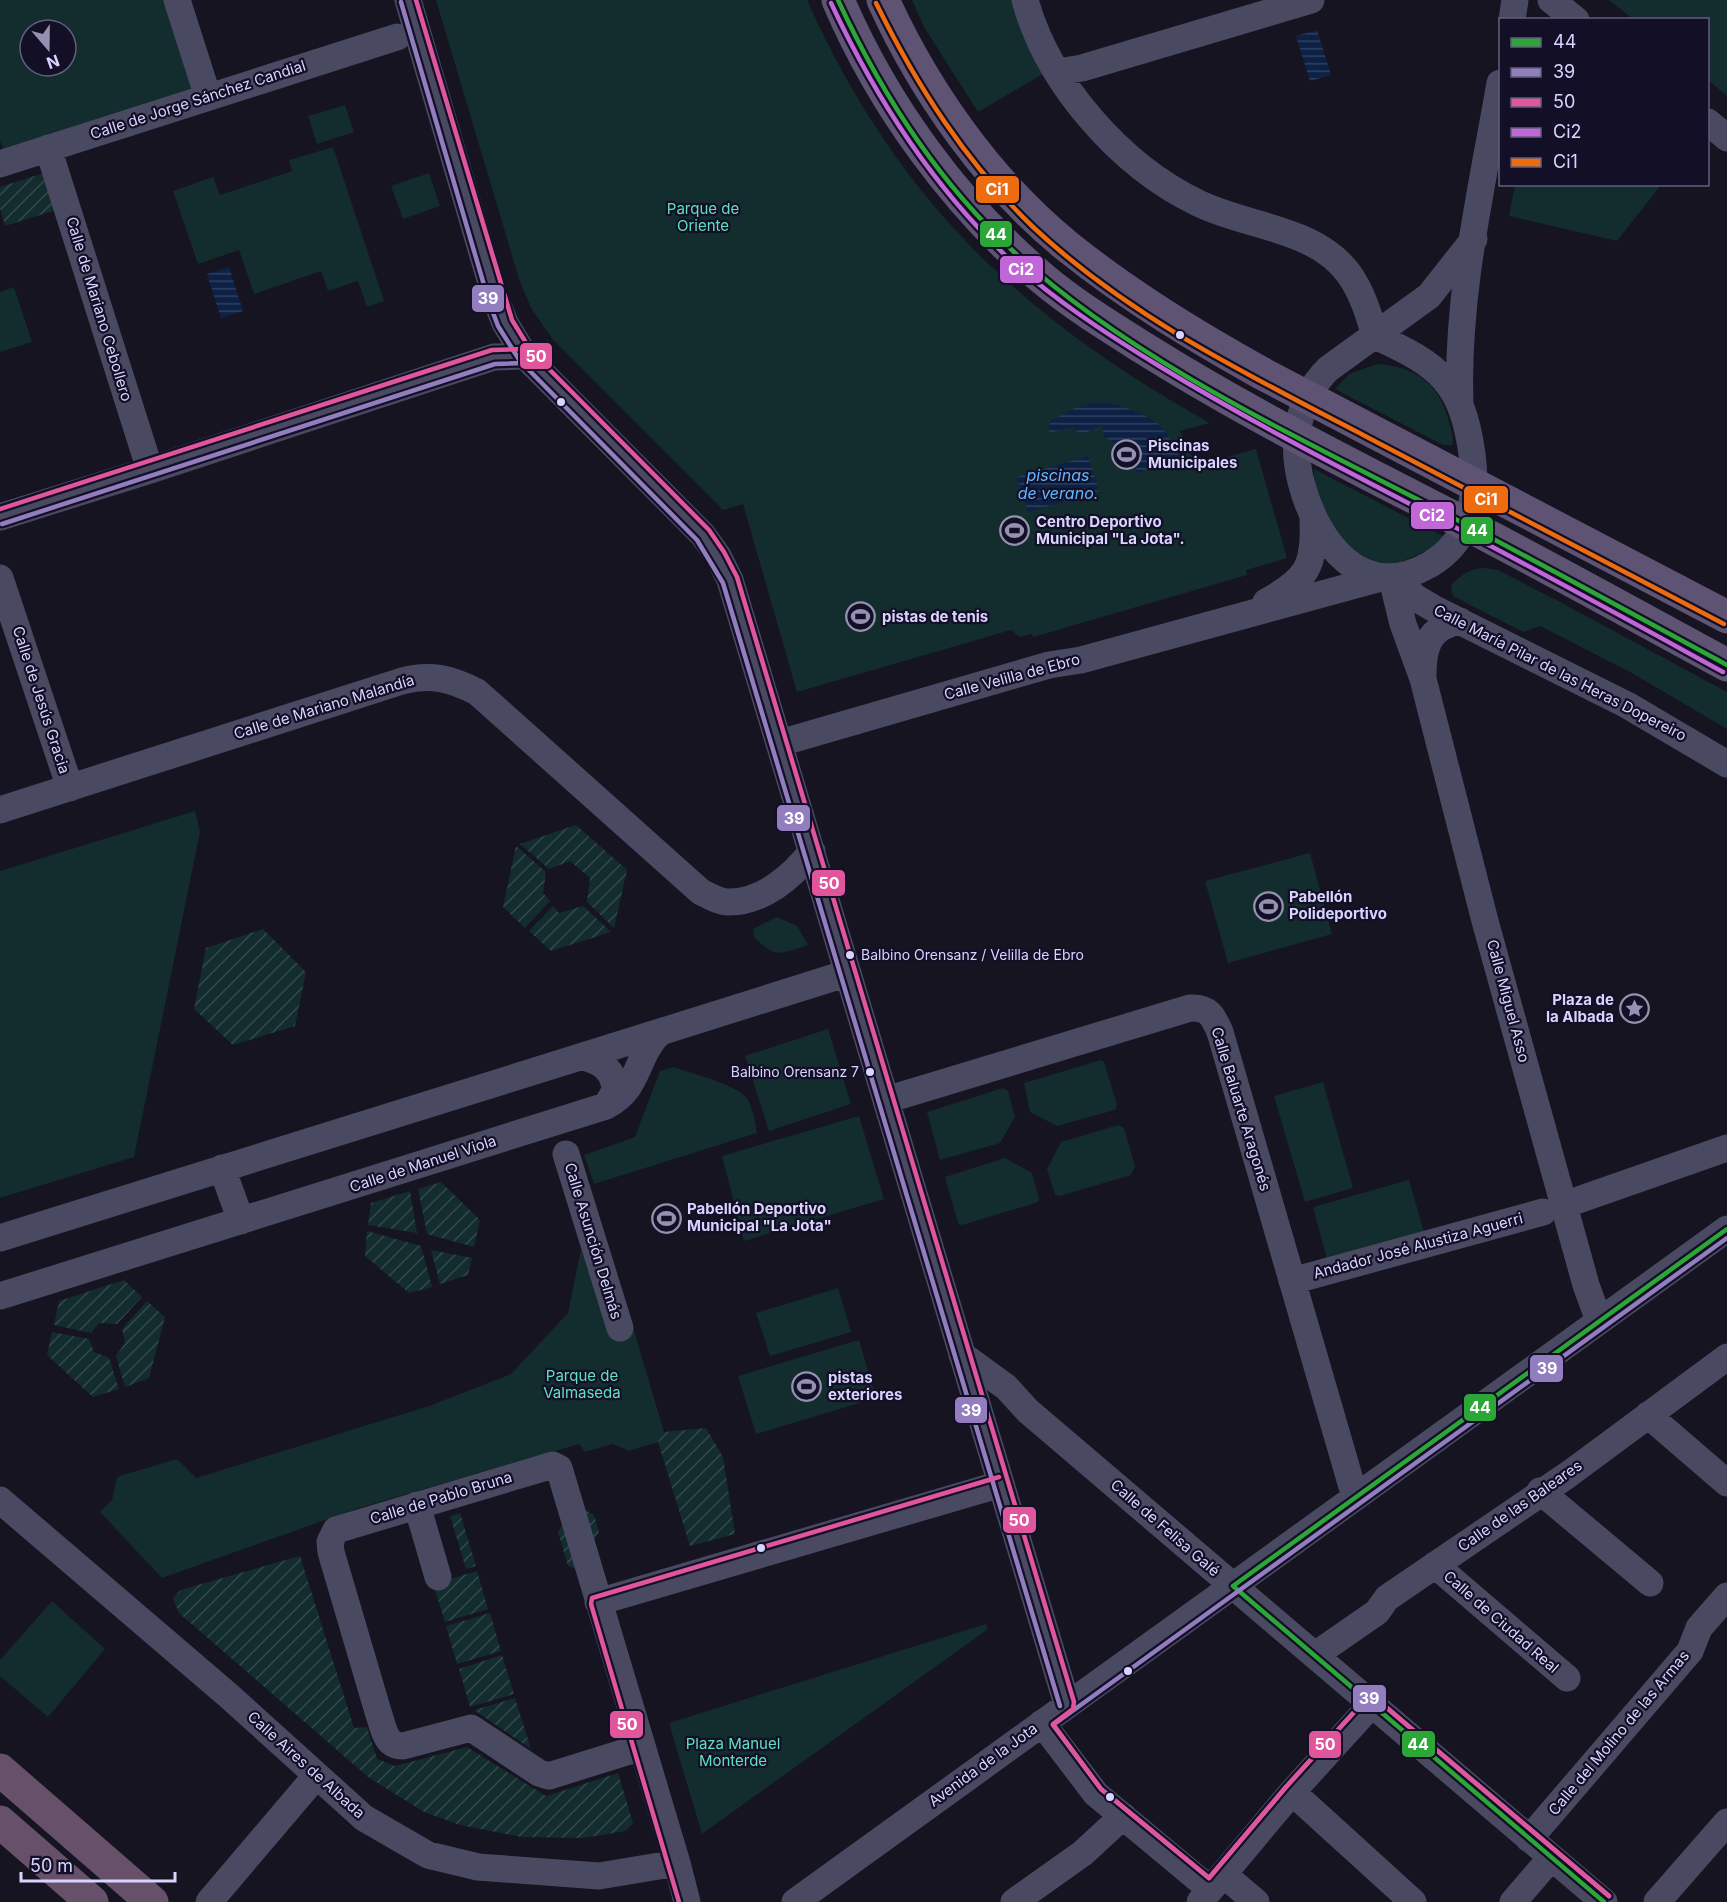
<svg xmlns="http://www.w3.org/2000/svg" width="1727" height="1902" font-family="Inter,sans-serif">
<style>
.green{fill:#132c2d;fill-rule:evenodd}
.garden{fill:url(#garden-furrows)}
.water{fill:url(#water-rules)}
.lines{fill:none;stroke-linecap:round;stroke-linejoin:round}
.minor{stroke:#4a4962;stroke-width:27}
.major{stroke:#5e5373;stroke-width:33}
.highway{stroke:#67516a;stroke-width:33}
.bus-1-casing{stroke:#130f26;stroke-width:9}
.bus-2-casing{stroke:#130f26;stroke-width:9}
.bus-3-casing{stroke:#130f26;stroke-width:9}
.bus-4-casing{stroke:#130f26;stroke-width:9}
.bus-5-casing{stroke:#130f26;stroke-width:9}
.bus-1{stroke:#2ca737;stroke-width:4.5}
.bus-2{stroke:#927dbe;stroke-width:4.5}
.bus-3{stroke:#e0569c;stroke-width:4.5}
.bus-4{stroke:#c066d7;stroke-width:4.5}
.bus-5{stroke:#ed6c10;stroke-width:4.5}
.bus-dot{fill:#d9d4ff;stroke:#130f26;stroke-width:2}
.labels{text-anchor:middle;stroke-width:4.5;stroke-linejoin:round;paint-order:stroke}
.bus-label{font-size:14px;fill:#d9d4ff;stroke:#130f26;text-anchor:start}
.street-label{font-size:15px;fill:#d9d4ff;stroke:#130f26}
.park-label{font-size:15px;fill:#5fe0c0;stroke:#130f26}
.poi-label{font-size:15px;font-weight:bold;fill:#d9d4ff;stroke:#130f26;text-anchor:start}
.water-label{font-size:16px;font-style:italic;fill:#62b6ff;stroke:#130f26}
.line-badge{stroke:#130f26;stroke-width:2}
.badge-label{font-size:16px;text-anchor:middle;font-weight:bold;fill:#fff}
</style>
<defs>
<pattern id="garden-furrows" width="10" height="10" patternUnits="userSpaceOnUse" patternTransform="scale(1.5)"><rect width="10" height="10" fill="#132c2d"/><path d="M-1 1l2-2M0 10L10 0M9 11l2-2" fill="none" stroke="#354a4c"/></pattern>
<pattern id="water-rules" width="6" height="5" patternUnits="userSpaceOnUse" patternTransform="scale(1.5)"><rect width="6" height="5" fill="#0d2144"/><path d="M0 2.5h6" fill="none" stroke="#304060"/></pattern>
</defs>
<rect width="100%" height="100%" fill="#161421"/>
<path class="green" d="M0 0H170L198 91 4 152 0 140ZM30 30H66V66H30Z
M436 0H807C896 199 1022 318 1210 423L1180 431 1196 466 1256 449 1287 558 1246 570 1247 575 1033 637 1032 634 1020 637 1011 630 797 692 743 504 723 510 554 341 531 308 519 279Z
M912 0H1011L1043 74 978 112 924 27Z
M1609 0H1727V96L1708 80V20L1633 19Z
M345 105 354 132 317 144 308 116Z
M333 147 384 301 367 307 358 281 328 291 321 271 254 294 239 250 198 264 173 191 213 177 220 195 292 171 289 160Z
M429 173 440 206 403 219 391 186Z
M1515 185V184L1661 185 1617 241 1509 216Z
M14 287 32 342 0 352V292Z
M1377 364C1413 366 1438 382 1448 418 1450 427 1455 438 1452 445H1443L1335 389 1349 374Z
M1314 469 1443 536 1435 547 1401 562 1386 564 1365 560 1331 531 1314 489Z
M1485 568 1498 570 1560 602 1727 692V729L1630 672 1540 626 1523 632 1453 596 1451 586C1459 575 1472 568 1485 568Z
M195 811 200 832 134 1157 0 1198V871Z
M1310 853 1332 934 1228 963 1205 881Z
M777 917 797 926 808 945C780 954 776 959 754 937L753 929Z
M828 1029 851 1104 769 1131 745 1056Z
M1101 1060 1104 1062 1117 1105 1115 1110 1057 1126 1030 1112 1024 1083Z
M674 1067C691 1073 733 1084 745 1096 753 1105 755 1121 757 1133L594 1184 584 1155 635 1137 660 1071Z
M1323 1082 1353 1188 1305 1202 1274 1096Z
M1003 1088 1008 1091 1015 1117 1000 1143 940 1160 927 1112Z
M859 1116 884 1199 744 1241 722 1156Z
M1118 1125 1124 1128 1135 1166 1131 1175 1060 1196 1055 1195 1047 1169 1061 1142Z
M1005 1158 1032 1173 1039 1198 1038 1202 962 1225 958 1223 945 1177Z
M1409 1180 1424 1232 1327 1259 1313 1207Z
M581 1249 608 1331 632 1324 664 1432 658 1442 629 1451 613 1444 585 1452 579 1444 359 1508 162 1578 100 1512 112 1500 117 1477 177 1459 196 1478 429 1406 511 1374 568 1313Z
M838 1288 851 1332 770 1356 756 1313Z
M859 1340 876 1398 756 1434 738 1376Z
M52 1601 105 1649 48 1717 0 1676V1660Z
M986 1624 988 1629 702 1834 669 1723Z"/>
<path class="garden" d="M44 173 56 210 5 226 0 208V187Z
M576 825 627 870 614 928 587 902 590 878 570 861 549 869 520 844Z
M516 846 546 872 543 893 550 901 525 928 503 907Z
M553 906 559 913 583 906 611 932 551 951 529 931Z
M263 929 306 972 295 1026 233 1045 194 1009 206 948Z
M441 1182 480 1220 474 1247 427 1234 418 1189Z
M410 1191 417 1233 368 1225 371 1203Z
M367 1231 421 1246 432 1287 409 1293 365 1256Z
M431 1250 472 1258 468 1275 440 1284Z
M124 1280 142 1297 117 1324 99 1323 91 1333 54 1325 59 1301Z
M147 1301 165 1317 149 1378 125 1387 116 1356 125 1343 122 1329Z
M52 1332 89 1339 94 1352 109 1358 119 1389 93 1397 47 1355Z
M706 1428 723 1457 735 1534 690 1546 658 1442 664 1432Z
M582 1508 594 1515 599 1532 591 1544Z
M460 1513 476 1566 466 1569 450 1516Z
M566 1518 581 1571 568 1566 558 1532Z
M300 1556 354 1728 367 1727 377 1759 395 1766 467 1747 546 1796 618 1773 633 1823 626 1831 582 1838 522 1837 460 1825 424 1812 368 1777 179 1613 173 1599 179 1591 187 1588Z
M477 1571 488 1609 445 1622 433 1584Z
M490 1613 501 1651 457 1664 446 1626Z
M502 1655 514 1694 470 1707 459 1669Z
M515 1698 531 1749 474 1710Z"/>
<path class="water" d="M1317 30 1331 75 1310 81 1296 36Z
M229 267 243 311 221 318 207 274Z
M1097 402C1118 404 1152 413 1165 432 1171 440 1176 451 1181 460L1136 473 1139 450 1131 439 1114 443 1104 436 1102 425 1085 433 1077 432 1073 427 1049 433 1050 421 1075 408Z
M1088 456 1099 491 1028 512 1017 477Z"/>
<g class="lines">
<path class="minor" d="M177 0 208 97
M408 0 496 300 505 323 525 356 703 535 718 556 730 580 1067 1704
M1025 0C1048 84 1121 166 1198 203 1246 227 1315 227 1349 274 1362 292 1369 315 1375 336
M1551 0 1576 20
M1512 20 1515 0
M1058 72 1082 68 1311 0
M1708 122 1727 138
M48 148 150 470
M0 164 397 37
M1375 336C1439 365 1462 382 1472 454 1478 498 1470 542 1429 565 1362 603 1317 543 1301 482 1291 442 1297 400 1328 369L1429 296 1474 239
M1460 403C1456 296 1482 188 1500 83
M0 517 150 470 494 357 525 356
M0 578 70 788
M1392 579 1403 624 1423 679 1485 921 1586 1285 1599 1321
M1396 579 1416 598 1433 608 1627 705 1727 764
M1266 602C1307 579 1315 567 1313 520
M1423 675C1423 646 1429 627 1460 621
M780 743 1049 665 1081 660 1381 578
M0 810 402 681C431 673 452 679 477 692L701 892C710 896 719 902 728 902 762 903 793 876 812 851
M660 1032 848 973
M581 1057C600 1060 615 1070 615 1091L606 1106
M886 1100 1190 1008C1209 1007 1213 1016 1220 1032L1355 1497
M566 1154 620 1328
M222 1168 241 1221
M1564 1205 1727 1148
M0 1238 660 1032C634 1058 641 1088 606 1106L0 1296
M1292 1281 1543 1212
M962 1355 1006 1387 1028 1411 1604 1902
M1648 1415 1727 1483
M1540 1491 1650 1583
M0 1500 229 1696 364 1818 428 1855 478 1867 599 1876 677 1863
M417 1505 438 1577
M1435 1565 1567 1678
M598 1602 1001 1484
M1315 1655 1377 1612 1387 1598 1569 1474 1727 1357
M1042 1723 1096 1794 1210 1889
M642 1747 549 1776 539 1773 471 1728 403 1746C385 1746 384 1729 379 1715L331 1552 330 1542 336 1530 553 1465 559 1468 677 1863 687 1902
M1292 1792 1413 1902
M1529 1839 1690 1651 1699 1628 1727 1596
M1223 1874 1256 1902
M209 1902 316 1776
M795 1902 1727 1229
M1014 1902 1083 1853 1123 1816
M1200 1902 1292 1792 1372 1704
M1513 1902 1551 1858
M1657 1902 1727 1822"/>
<path class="major" d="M838 0C883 105 955 204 1042 278 1074 305 1110 327 1145 349 1236 406 1331 455 1425 503 1527 555 1627 611 1727 665
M883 0C925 92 989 183 1068 247 1129 296 1195 336 1263 374L1727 617"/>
<path class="highway" d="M0 1770 152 1902
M0 1822 92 1902"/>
<defs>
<path id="bus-1" d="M838 0C881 93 937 181 1013 251 1122 353 1282 430 1415 498 1520 552 1623 609 1727 665
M1233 1586 1727 1229
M1233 1586 1604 1902"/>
<path id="bus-2" d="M401 2 489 302 498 326 520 361 697 540 723 583 1060 1706
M2 524 495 364 525 363
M1609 1896 1374 1697 1366 1699 1286 1787 1209 1878 1101 1789 1053 1725 1727 1238"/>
<path id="bus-3" d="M416 0 512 320 531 351 709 530 724 552 737 577 1074 1702 1073 1709 1053 1724 1101 1789 1209 1878 1286 1787 1366 1699 1374 1697 1609 1896
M0 509 492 350 525 349
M679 1902 591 1604 592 1598 999 1477"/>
<path id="bus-4" d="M831 3C875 97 931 184 1006 256 1053 299 1105 333 1159 366 1241 416 1325 460 1410 504 1516 558 1619 615 1723 672"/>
<path id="bus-5" d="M876 3C917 86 966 163 1033 227 1129 317 1250 376 1365 436 1485 499 1604 561 1724 624"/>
</defs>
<use href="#bus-1" class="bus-1-casing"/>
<use href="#bus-2" class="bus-2-casing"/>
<use href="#bus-3" class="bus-3-casing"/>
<use href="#bus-4" class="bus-4-casing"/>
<use href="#bus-5" class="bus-5-casing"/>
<use href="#bus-1" class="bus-1"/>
<use href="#bus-2" class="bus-2"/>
<use href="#bus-3" class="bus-3"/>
<use href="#bus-4" class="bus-4"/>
<use href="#bus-5" class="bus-5"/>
</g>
<defs>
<symbol id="stadium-ring" viewBox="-11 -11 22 22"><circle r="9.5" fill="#130f26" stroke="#9591b1" stroke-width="1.5"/><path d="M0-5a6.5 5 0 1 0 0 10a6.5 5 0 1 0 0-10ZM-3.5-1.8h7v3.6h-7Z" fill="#9591b1"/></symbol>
<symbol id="sight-ring" viewBox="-11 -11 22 22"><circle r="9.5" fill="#130f26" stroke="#9591b1" stroke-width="1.5"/><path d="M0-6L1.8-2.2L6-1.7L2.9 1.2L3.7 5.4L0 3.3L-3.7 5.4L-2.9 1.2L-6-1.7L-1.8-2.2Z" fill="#9591b1"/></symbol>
</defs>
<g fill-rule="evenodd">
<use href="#stadium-ring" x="1110" y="438" width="33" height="33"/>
<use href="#stadium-ring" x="998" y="514" width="33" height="33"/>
<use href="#stadium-ring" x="844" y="600" width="33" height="33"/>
<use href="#stadium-ring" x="1252" y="890" width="33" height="33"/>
<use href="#sight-ring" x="1618" y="992" width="33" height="33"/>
<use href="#stadium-ring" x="650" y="1202" width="33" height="33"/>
<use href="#stadium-ring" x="790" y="1370" width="33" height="33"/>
</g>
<g class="bus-dot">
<circle cx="1180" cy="335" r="5"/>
<circle cx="561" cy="402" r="5"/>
<circle cx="850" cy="955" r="5"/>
<circle cx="870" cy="1072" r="5"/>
<circle cx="761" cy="1548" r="5"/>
<circle cx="1128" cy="1671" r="5"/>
<circle cx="1110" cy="1797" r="5"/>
</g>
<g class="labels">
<g class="bus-label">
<text x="861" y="960">Balbino Orensanz / Velilla de Ebro</text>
<text x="859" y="1077" text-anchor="end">Balbino Orensanz 7</text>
</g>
<g class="street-label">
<text transform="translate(198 100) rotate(-18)" y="5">Calle de Jorge Sánchez Candial</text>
<text transform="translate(99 309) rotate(73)" y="5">Calle de Mariano Cebollero</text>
<text transform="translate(1560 673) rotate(27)" y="5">Calle María Pilar de las Heras Dopereiro</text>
<text transform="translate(1012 677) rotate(-15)" y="5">Calle Velilla de Ebro</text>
<text transform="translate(41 700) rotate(72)" y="5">Calle de Jesús Gracia</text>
<text transform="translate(324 707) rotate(-17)" y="5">Calle de Mariano Malandía</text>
<text transform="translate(1508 1001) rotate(75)" y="5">Calle Miguel Asso</text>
<text transform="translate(1241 1109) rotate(73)" y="5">Calle Baluarte Aragonés</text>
<text transform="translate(423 1164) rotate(-18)" y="5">Calle de Manuel Viola</text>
<text transform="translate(593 1241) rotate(73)" y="5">Calle Asunción Delmás</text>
<text transform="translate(1418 1246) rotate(-15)" y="5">Andador José Alustiza Aguerri</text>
<text transform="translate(441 1498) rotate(-17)" y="5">Calle de Pablo Bruna</text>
<text transform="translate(1520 1506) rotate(-35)" y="5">Calle de las Baleares</text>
<text transform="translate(1165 1528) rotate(41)" y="5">Calle de Felisa Galé</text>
<text transform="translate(1501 1622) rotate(41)" y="5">Calle de Ciudad Real</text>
<text transform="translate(1619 1733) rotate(-50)" y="5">Calle del Molino de las Armas</text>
<text transform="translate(306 1765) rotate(42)" y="5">Calle Aires de Albada</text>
<text transform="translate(983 1765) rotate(-36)" y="5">Avenida de la Jota</text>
</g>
<g class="park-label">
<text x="703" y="214">Parque de<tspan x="703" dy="17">Oriente</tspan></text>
<text x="582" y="1381">Parque de<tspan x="582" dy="17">Valmaseda</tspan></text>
<text x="733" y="1749">Plaza Manuel<tspan x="733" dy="17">Monterde</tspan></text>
</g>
<g class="poi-label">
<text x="1148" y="451">Piscinas<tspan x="1148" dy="17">Municipales</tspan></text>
<text x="1036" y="527">Centro Deportivo<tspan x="1036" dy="17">Municipal "La Jota".</tspan></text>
<text x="882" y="622">pistas de tenis</text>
<text x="1289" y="902">Pabellón<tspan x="1289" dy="17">Polideportivo</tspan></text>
<text x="1614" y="1005" text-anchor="end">Plaza de<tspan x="1614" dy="17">la Albada</tspan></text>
<text x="687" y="1214">Pabellón Deportivo<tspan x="687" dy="17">Municipal "La Jota"</tspan></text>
<text x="828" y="1383">pistas<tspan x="828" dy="17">exteriores</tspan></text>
</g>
<g class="water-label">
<text x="1058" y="481">piscinas<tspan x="1058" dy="18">de verano.</tspan></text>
</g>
</g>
<g class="line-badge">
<rect x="975" y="175" width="45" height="29" rx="6" fill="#ed6c10"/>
<rect x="979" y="220" width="34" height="28" rx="6" fill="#2ca737"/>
<rect x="999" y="255" width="45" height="29" rx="6" fill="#c066d7"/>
<rect x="471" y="284" width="34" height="29" rx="6" fill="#927dbe"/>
<rect x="519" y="342" width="34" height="28" rx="6" fill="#e0569c"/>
<rect x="1463" y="485" width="46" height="29" rx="6" fill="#ed6c10"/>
<rect x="1410" y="501" width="45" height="29" rx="6" fill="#c066d7"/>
<rect x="1460" y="516" width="34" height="29" rx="6" fill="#2ca737"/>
<rect x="776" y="804" width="35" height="28" rx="6" fill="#927dbe"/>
<rect x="811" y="869" width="35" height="28" rx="6" fill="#e0569c"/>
<rect x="1529" y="1354" width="35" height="29" rx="6" fill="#927dbe"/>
<rect x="1463" y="1393" width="34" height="29" rx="6" fill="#2ca737"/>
<rect x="954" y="1396" width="34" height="28" rx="6" fill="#927dbe"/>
<rect x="1002" y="1506" width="35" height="28" rx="6" fill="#e0569c"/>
<rect x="1352" y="1684" width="35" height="29" rx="6" fill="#927dbe"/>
<rect x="609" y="1710" width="35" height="29" rx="6" fill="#e0569c"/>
<rect x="1401" y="1730" width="35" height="28" rx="6" fill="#2ca737"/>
<rect x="1308" y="1730" width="34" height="29" rx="6" fill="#e0569c"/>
</g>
<g class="badge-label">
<text x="997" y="195">Ci1</text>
<text x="996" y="240">44</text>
<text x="1021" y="275">Ci2</text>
<text x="488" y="304">39</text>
<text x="536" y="362">50</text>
<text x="1486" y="505">Ci1</text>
<text x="1432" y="521">Ci2</text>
<text x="1477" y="536">44</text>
<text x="794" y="824">39</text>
<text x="829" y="889">50</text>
<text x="1547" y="1374">39</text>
<text x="1480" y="1413">44</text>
<text x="971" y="1416">39</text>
<text x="1019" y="1526">50</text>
<text x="1369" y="1704">39</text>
<text x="627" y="1730">50</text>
<text x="1418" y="1750">44</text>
<text x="1325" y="1750">50</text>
</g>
<rect x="1499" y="18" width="210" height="168" fill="#130f26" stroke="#625e7d" stroke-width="1.5"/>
<rect x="1511" y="38" width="30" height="9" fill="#2ca737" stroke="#625e7d" stroke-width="1.5"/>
<text x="1553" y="48" font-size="18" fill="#d9d4ff">44</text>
<rect x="1511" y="68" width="30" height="9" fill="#927dbe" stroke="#625e7d" stroke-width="1.5"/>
<text x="1553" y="78" font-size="18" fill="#d9d4ff">39</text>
<rect x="1511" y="98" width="30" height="9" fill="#e0569c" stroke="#625e7d" stroke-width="1.5"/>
<text x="1553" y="108" font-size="18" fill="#d9d4ff">50</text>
<rect x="1511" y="128" width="30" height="9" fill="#c066d7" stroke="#625e7d" stroke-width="1.5"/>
<text x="1553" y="138" font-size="18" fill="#d9d4ff">Ci2</text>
<rect x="1511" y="158" width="30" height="9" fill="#ed6c10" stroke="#625e7d" stroke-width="1.5"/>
<text x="1553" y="168" font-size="18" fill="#d9d4ff">Ci1</text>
<g transform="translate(48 48) rotate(160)"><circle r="28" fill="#130f26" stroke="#625e7d" stroke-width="1.5"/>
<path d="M0-4.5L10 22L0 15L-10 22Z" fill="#9591b1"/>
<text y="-9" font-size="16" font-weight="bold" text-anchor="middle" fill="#d9d4ff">N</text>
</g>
<path d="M21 1872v9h154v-9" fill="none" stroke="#d9d4ff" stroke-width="3"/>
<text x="30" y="1872" font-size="18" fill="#d9d4ff" stroke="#130f26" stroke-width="4.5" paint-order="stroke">50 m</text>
</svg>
